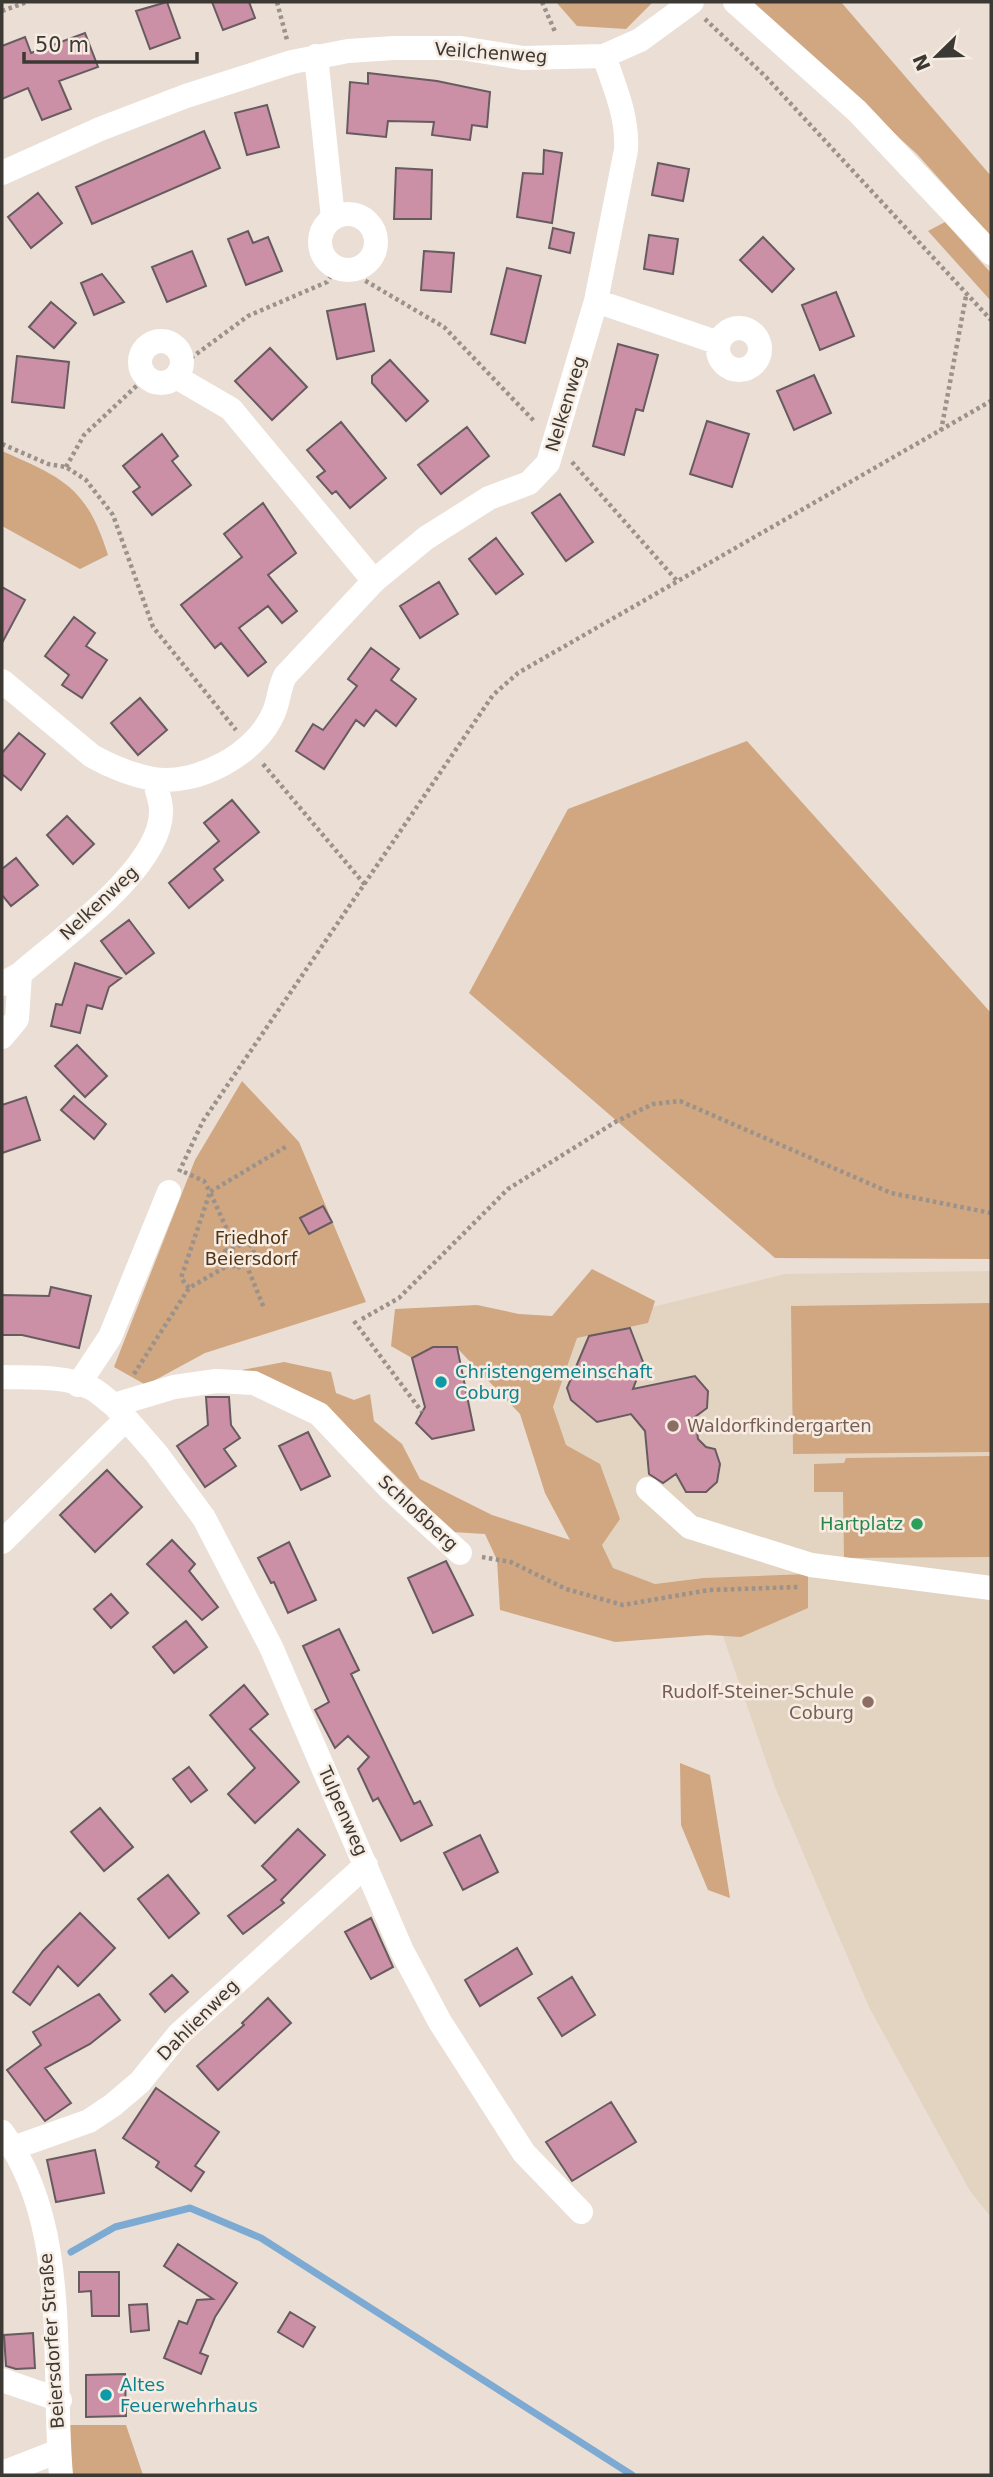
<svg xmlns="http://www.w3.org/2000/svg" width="993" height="2477" font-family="'DejaVu Sans',sans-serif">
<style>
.education{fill:#e3d4c2}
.green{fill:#d0a781}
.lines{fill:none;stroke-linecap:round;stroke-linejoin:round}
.stream{stroke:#7caad2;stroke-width:7}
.building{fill:#cb90a6;stroke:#685b60;stroke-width:2}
.path{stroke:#9a928b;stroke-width:4.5;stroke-dasharray:3.5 3.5;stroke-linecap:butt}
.minor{stroke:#fff;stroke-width:24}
.culture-dot{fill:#0f9aa8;stroke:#f7ece2;stroke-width:2.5}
.education-dot{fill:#8d6e63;stroke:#f7ece2;stroke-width:2.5}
.leisure-dot{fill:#2e9e5b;stroke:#f7ece2;stroke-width:2.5}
.labels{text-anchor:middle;stroke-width:5;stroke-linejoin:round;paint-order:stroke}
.street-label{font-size:18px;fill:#3c3834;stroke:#f7ece2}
.park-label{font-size:18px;fill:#523313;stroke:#f7ece2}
.culture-label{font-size:18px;fill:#0d838f;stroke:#f7ece2;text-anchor:start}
.education-label{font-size:18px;fill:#785e54;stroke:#f7ece2;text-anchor:start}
.leisure-label{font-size:18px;fill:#27864d;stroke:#f7ece2;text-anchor:end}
</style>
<rect width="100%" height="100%" fill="#eaded5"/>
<path class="education" d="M991 1271V2217L970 2191 869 2007 775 1787 703 1578 655 1584 613 1568 583 1507 524 1339 785 1274Z"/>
<path class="green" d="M556 2H653L626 29 577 26Z
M756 2H841L991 176V237L917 154 754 6Z
M945 222 991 273V301L928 231Z
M2 451C64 478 87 488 108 555L80 569 2 526Z
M747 741 991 1013V1259L775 1258 469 993 568 809Z
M242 1081 299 1142 366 1302 205 1353 146 1385 114 1367 195 1160Z
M592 1269 655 1301 648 1323 577 1338 553 1407 566 1445 600 1464 620 1519 602 1545 613 1568 655 1584 703 1578 808 1574V1608L741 1637 708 1635 615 1642 500 1610 497 1560 485 1534 452 1532 338 1418 242 1370 284 1362 331 1372 336 1393 354 1400 370 1394 374 1421 402 1444 420 1479 492 1515 570 1540 545 1493 520 1414 457 1348 433 1347 412 1358 391 1346 395 1309 477 1305 519 1314 552 1316Z
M991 1303V1452L793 1454 791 1306Z
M991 1456V1557L844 1558 843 1492H814V1464L844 1463 846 1458Z
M680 1763 710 1775 730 1898 708 1890 681 1825Z
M66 2425H126L143 2475H71Z"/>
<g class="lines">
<path class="stream" d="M71 2252 115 2227 190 2208 261 2238 632 2475"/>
</g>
<path class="building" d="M167 2 180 38 150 49 136 11Z
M212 2H249L255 18 223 30Z
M85 33 98 67 59 81 71 109 42 120 28 88 2 99V46L25 37 31 53Z
M368 73 437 81 490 92 487 127 472 125 470 140 432 135 434 122 388 121 386 137 347 133 350 82 368 84Z
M267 105 279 147 247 155 235 113Z
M204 131 220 168 92 224 76 187Z
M544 150 562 153 552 223 517 217 523 173 543 174Z
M658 163 689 169 683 201 652 195Z
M396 168 432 170 431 219H394Z
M38 193 62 223 31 248 8 217Z
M553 228 574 233 570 253 549 248Z
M248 231 253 243 268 237 282 271 246 285 228 239Z
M649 235 678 239 673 274 644 269Z
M763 237 794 269 772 292 740 260Z
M192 251 206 286 167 302 152 267Z
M424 251 454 253 451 292 421 290Z
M507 268 541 276 525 343 491 334Z
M102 274 124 302 94 315 81 283Z
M836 292 854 336 820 350 802 305Z
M51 302 76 323 54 348 29 327Z
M365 304 374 351 337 359 327 311Z
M618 344 658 355 643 411 636 409 624 455 593 446Z
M270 348 307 387 272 420 235 381Z
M17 356 69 362 64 408 12 402Z
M390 360 428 401 406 421 372 383V376Z
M814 375 831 413 794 430 777 391Z
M707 421 749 434 732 487 690 474Z
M341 422 386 478 350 508 336 491 332 494 317 477 325 471 307 450Z
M467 427 489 456 441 494 418 465Z
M162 434 178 456 172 461 191 485 152 515 133 492 140 487 123 466Z
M560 494 593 542 566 561 532 513Z
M263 503 296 553 268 575 297 611 282 623 268 606 239 628 266 662 248 676 221 643 215 648 181 605 242 557 224 534Z
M496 538 523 574 496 594 469 559Z
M439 582 458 614 420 638 400 606Z
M2 587 25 600 2 643Z
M74 617 95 633 86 646 107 660 82 698 62 685 69 675 45 656Z
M371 648 399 669 391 680 416 699 396 726 376 710 364 726 356 720 324 769 296 751 313 724 323 730 357 686 348 679Z
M140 698 167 730 138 755 111 723Z
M19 733 45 754 21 790 2 774V753Z
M232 800 259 832 214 869 223 880 189 908 169 883 219 841 204 823Z
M67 816 94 844 73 864 47 835Z
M16 858 38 885 11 906 2 895V869Z
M129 920 154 953 126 974 101 941Z
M75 963 121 978 109 987 102 1009 87 1005 80 1033 51 1026 56 1004 62 1005Z
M77 1045 107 1076 85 1097 55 1066Z
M74 1096 106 1124 94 1139 61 1110Z
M26 1097 40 1140 2 1153V1105Z
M323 1206 332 1222 309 1234 300 1218Z
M51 1287 91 1296 79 1348 22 1335H2V1295L49 1296Z
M630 1328 643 1362 633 1389 695 1376 708 1391 707 1408 695 1417 698 1439 706 1447 715 1449 720 1464 717 1482 706 1492H686L676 1474 663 1483 649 1474 645 1431 631 1414 597 1422 571 1400 567 1388 589 1336Z
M433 1347H457L474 1430 432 1439 416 1423 425 1407 412 1358Z
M206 1397H229L231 1425 240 1438 224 1449 236 1466 205 1487 177 1446 208 1425Z
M308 1432 330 1476 301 1490 279 1446Z
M107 1470 142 1507 95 1552 60 1515Z
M172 1540 195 1564 189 1571 218 1607 202 1620 147 1564Z
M289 1542 316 1600 288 1613 274 1582 271 1583 258 1558Z
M446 1561 473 1615 433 1633 408 1578Z
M111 1594 128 1613 111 1628 94 1609Z
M186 1621 207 1647 174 1673 153 1647Z
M339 1629 359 1670 351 1674 414 1804 420 1801 432 1825 401 1841 378 1798 373 1801 358 1769 369 1757 348 1736 335 1748 315 1710 329 1702 303 1646Z
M244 1685 268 1714 250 1729 299 1782 255 1823 228 1794 255 1768 210 1715Z
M189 1767 207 1790 191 1802 173 1779Z
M100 1808 133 1847 104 1871 71 1832Z
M298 1829 325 1855 281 1900 284 1903 243 1934 228 1916 276 1880 262 1866Z
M480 1835 498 1872 463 1890 444 1853Z
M168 1875 199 1913 169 1938 138 1899Z
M80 1913 115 1948 78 1986 58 1966 30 2005 13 1992 43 1951Z
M371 1918 393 1967 371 1979 345 1932Z
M517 1948 532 1974 480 2006 465 1980Z
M172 1975 188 1992 165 2012 150 1994Z
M572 1977 595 2015 562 2036 538 1998Z
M99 1994 120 2020 90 2044 45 2068 71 2103 45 2121 7 2070 41 2045 33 2032Z
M268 1998 291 2023 218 2090 197 2066 244 2025 242 2023Z
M156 2088 219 2132 195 2166 204 2172 191 2191 156 2167 159 2162 123 2138Z
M611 2102 636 2142 572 2181 546 2142Z
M95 2150 104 2193 56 2202 47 2160Z
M178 2244 237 2283 215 2317 200 2353 208 2356 201 2374 164 2358 179 2321 187 2324 197 2300 213 2299 164 2266Z
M79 2272H119V2316H92L91 2291 79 2292Z
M147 2304 149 2330 131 2332 129 2305Z
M290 2312 315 2327 303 2347 278 2332Z
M33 2333 35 2368 16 2369 6 2366 4 2335Z
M125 2374 126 2416 86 2417V2375Z"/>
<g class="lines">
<path class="path" d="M277 2 287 40
M542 2 556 34
M2 11 27 2
M705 19 766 77 991 320
M358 269 364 280 444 327 535 422
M191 358 248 316 327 282 336 268
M941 431 966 296
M2 444 48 464 66 467 86 480 113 515 153 627 236 730
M572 462 678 582
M66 467 84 435 146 377
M263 764 366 886
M179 1172 203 1121 493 695 518 673 991 401
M184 1172 204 1181 210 1192 287 1146
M246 1264 264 1308
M189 1288 181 1278 210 1192 235 1247
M362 1319 399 1298 508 1189 617 1121 653 1104 680 1101 891 1193 991 1213
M354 1321 422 1412
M134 1374 189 1288 232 1263 235 1269 257 1259 249 1242 225 1251 232 1263
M482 1557 511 1562 566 1589 623 1605 709 1590 799 1587"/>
<path class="minor" d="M735 2 857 111 991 253
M316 56 333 218
M2 173 100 129 186 96 292 62 348 51 394 48H461L523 58 604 56 640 40 692 2
M320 242a28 28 0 1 1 56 0a28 28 0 1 1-56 0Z
M596 301 719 343
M718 349a21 21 0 1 1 42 0a21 21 0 1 1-42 0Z
M140 362a21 21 0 1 1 42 0a21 21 0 1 1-42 0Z
M176 377 231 409 374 581
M2 681 92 756C110 766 132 775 153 779 197 786 257 754 274 712 279 700 279 688 285 676L374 581 426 538 489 498 529 483 548 463 596 301 626 150C628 117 615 88 604 56
M2 984 20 974C60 939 163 867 161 810 161 800 156 789 154 779
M2 1037 17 1019 20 974
M2 1377C30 1378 65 1375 91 1388 99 1392 107 1400 114 1405L174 1387 216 1381 254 1383 319 1414 391 1490 460 1553
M78 1385 110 1337 169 1192
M114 1405 156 1453 204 1518 271 1647 402 1951 440 2022 524 2153 581 2212
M648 1489 690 1527 811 1565 991 1588
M2 1542 125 1420
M2 2132C72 2225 51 2366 61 2475
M13 2148 89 2121 113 2105 140 2082 178 2035 366 1865
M2 2380 60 2400
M2 2473 59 2451"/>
</g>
<g class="culture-dot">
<circle cx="441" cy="1382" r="7"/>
<circle cx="106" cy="2395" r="7"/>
</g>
<g class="education-dot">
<circle cx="673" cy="1426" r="7"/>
<circle cx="868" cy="1702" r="7"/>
</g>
<circle class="leisure-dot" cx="917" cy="1524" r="7"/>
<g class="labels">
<g class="street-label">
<text transform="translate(491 53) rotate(4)" y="6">Veilchenweg</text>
<text transform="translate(566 404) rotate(-73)" y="6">Nelkenweg</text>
<text transform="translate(99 903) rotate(-43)" y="6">Nelkenweg</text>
<text transform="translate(418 1513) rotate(43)" y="6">Schloßberg</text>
<text transform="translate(343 1811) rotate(66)" y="6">Tulpenweg</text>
<text transform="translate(198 2020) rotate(-45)" y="6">Dahlienweg</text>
<text transform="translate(52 2341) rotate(-94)" y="6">Beiersdorfer Straße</text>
</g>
<g class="park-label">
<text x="251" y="1244">Friedhof<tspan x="251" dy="21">Beiersdorf</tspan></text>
</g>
<g class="culture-label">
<text x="455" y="1378">Christengemeinschaft<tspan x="455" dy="21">Coburg</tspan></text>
<text x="120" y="2391">Altes<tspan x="120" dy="21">Feuerwehrhaus</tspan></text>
</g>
<g class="education-label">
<text x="687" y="1432">Waldorfkindergarten</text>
<text x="854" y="1698" text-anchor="end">Rudolf-Steiner-Schule<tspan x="854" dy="21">Coburg</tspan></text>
</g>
<g class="leisure-label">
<text x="903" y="1530">Hartplatz</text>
</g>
</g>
<rect width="993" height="2477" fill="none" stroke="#3c3834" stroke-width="7"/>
<g transform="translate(937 56) rotate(247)" stroke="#f7ece2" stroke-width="5" paint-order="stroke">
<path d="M0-5L12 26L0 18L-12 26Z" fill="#3c3834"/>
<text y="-10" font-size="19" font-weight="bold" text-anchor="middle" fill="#3c3834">N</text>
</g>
<path d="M24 52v10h173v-10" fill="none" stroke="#3c3834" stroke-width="3.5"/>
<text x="35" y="52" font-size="21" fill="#3c3834" stroke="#f7ece2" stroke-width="5" paint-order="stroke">50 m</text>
</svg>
